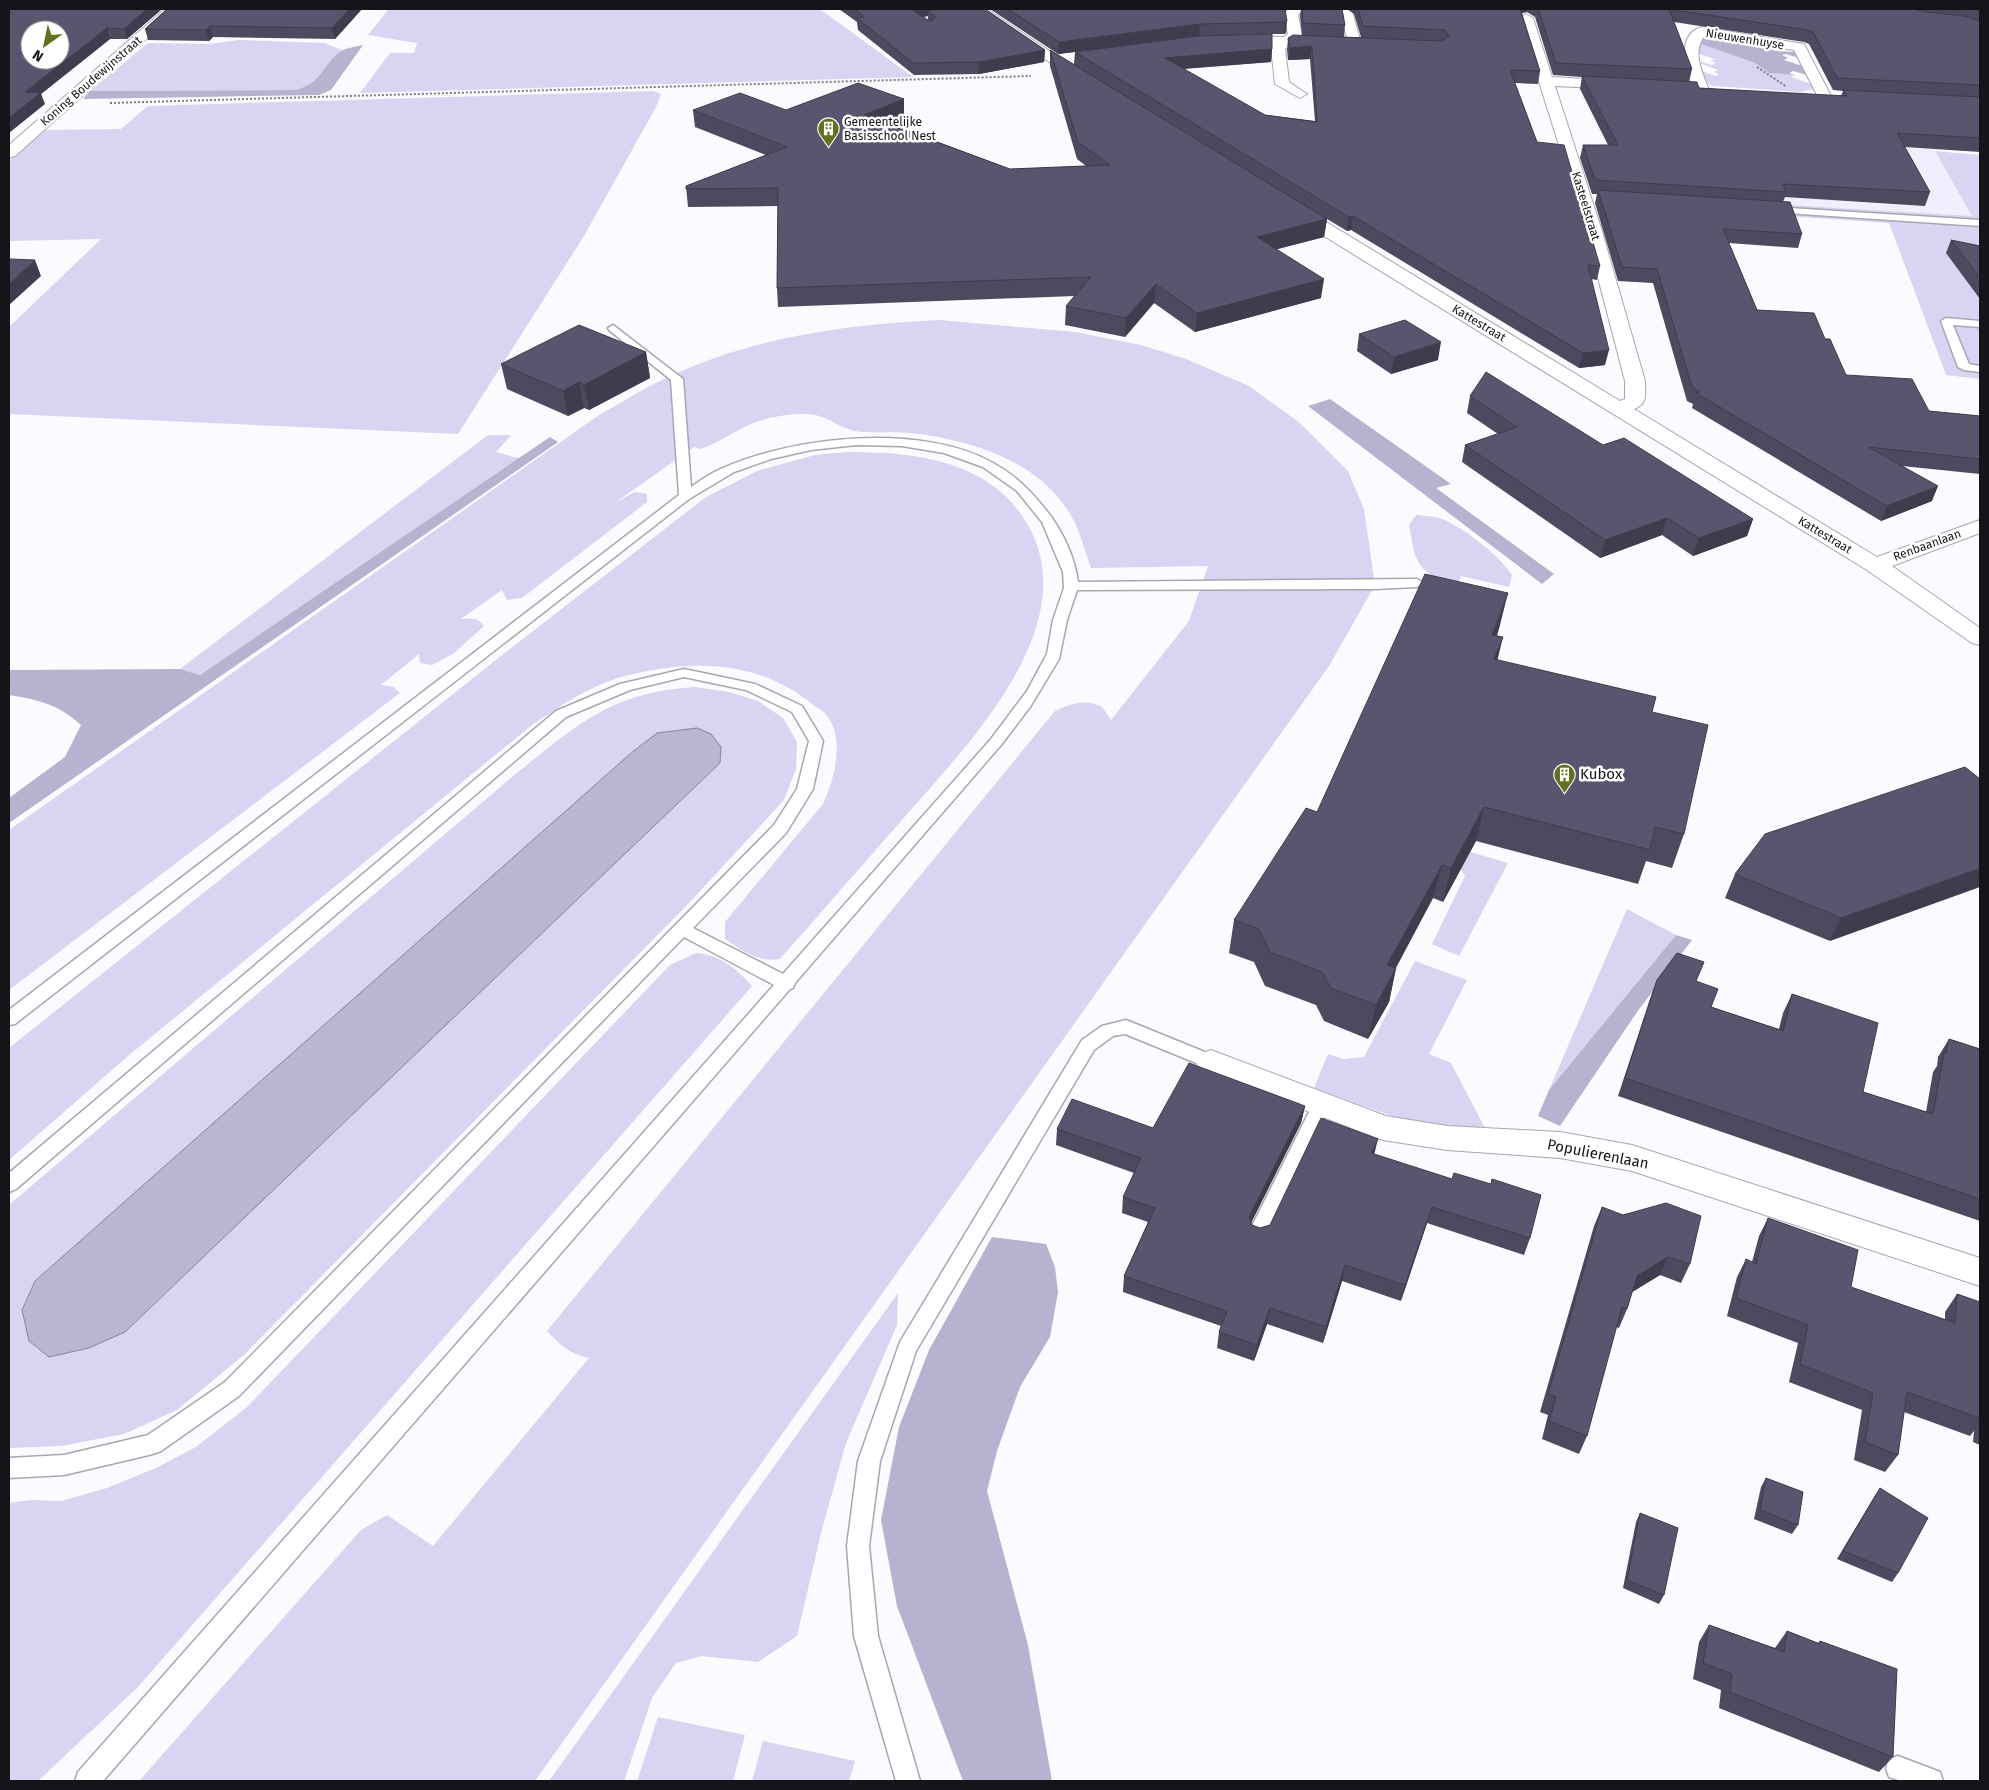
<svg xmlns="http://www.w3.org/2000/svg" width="1989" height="1790" font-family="'Fira Sans',sans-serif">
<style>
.built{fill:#f1effd}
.green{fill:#d8d4f1;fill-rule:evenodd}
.forest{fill:#b6b2cf}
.water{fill:#b9b5d3;stroke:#88859b}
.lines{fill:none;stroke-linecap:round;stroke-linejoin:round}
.service-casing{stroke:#a8a6b0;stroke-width:3}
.minor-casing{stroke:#a8a6b0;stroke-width:2}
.path{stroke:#7e7d81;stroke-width:2;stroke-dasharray:2 2;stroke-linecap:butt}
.service{fill:#fff;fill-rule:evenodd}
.minor{fill:#fff;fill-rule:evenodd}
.wall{fill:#4d495f;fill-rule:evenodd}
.shaded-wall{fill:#3e3c4d}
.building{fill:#59556e;stroke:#3e3c4d;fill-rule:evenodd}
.labels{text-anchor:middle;stroke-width:5;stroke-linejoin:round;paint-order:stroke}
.far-street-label{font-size:12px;fill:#151418;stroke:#fff}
.far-poi-label{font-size:12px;fill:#151418;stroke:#fff;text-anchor:start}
.poi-label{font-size:15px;fill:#151418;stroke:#fff;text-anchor:start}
.street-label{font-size:15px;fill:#151418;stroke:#fff}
</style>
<rect width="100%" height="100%" fill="#fbfafe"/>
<path class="built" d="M1903 107 1935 151 1972 216 1608 194Z"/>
<path class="green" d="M389 9H820L913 77 360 93 390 53H414L417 43 368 35Z
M239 40 324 43 342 50C322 64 323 82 296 90L90 91 148 43 209 44Z
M1698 43 1755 63 1769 73 1795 75 1791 77 1811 84 1813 89 1801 92 1713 86 1706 82 1702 71 1715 76 1719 74 1714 72 1718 70 1699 63 1698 61 1712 65 1716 63 1711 61 1715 59 1696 53Z
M653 91 661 94 656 107 584 236 458 434 9 414V327L101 239 9 241V161L43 130 121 129 148 106Z
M1935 151 1980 155V379L1946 375 1889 223 1609 204 1608 194 1972 216Z
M939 320 1075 332 1141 345 1186 359 1249 386 1300 423 1348 471 1364 509 1375 585 1329 666 535 1781H139L361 1530 387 1515 433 1546 589 1358C570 1354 560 1345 547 1331L1055 711C1070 704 1086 698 1102 707 1105 710 1108 716 1111 720L1189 621 1208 566 1091 568C1086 554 1082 539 1076 525 1047 463 973 440 911 433 892 431 872 434 854 431 841 428 831 419 819 416 803 412 782 415 766 419 742 425 723 441 701 449L694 447 616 502 635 492 647 494V502L522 598 507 600 502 590 461 619C471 619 476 616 484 626L453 654 432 665 420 663 419 654 381 685 394 687 400 693 9 990V830L599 415C620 404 640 390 662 380 748 338 845 324 939 320Z
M488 435H511L496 452 521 459 200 675 180 669Z
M848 452C910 452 982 459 1021 514 1095 619 966 746 902 820 861 866 821 913 780 959 760 963 741 950 725 939V922L823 804C834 780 845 741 828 717 825 712 818 708 813 705 784 680 747 667 708 666 679 665 647 670 618 678 586 688 559 707 532 725L128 1056 9 1160V1048L492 663 706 497 757 471 815 455Z
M1416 515C1423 516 1432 516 1439 518 1461 525 1500 556 1512 575L1509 587 1461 576 1457 586C1417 571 1416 566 1409 525Z
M695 687 729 692 758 701 783 718 797 742 796 769 784 800 689 903 245 1354 177 1410 124 1434 61 1446 9 1448V1205L512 777C575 727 609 692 695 687ZM657 733 22 1310 35 1281Z
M1436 842 1508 863 1459 956 1432 944 1465 876 1451 855Z
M1627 909 1676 935 1549 1090Z
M696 953C720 955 737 969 752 986L138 1687 38 1781H9V1503L31 1500 61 1501 107 1488 156 1468 196 1447 247 1407 670 965Z
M1415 961 1467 980 1429 1054 1451 1063 1487 1132 1427 1125 1395 1117 1314 1088 1328 1054 1343 1059 1364 1057Z
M898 1293 897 1325 846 1443 821 1533 797 1636 758 1662 701 1656 676 1663 652 1698 624 1781H549Z
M658 1717 745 1735 733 1781H637Z
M763 1741 855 1761 849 1781H752Z"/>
<path class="forest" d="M1707 36 1734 38 1722 40 1738 44 1757 41 1776 51 1796 52 1799 58 1786 54 1782 55 1788 58 1784 60 1803 66 1807 75 1793 71 1789 73 1795 75 1769 73 1755 63 1698 43 1700 38Z
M363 45 331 90 319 95 83 99 90 91 296 90C322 82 320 69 337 54 343 48 355 47 363 45Z
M1330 399 1451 484 1436 488 1554 574 1542 584 1308 406Z
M550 437 558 442 9 823V798L65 757 81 725C58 704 39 700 9 695V670L180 669 200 675Z
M1676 935 1692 940 1637 1012 1560 1126 1538 1116 1549 1090Z
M992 1237 1046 1244 1055 1267 1058 1292 1050 1337 1020 1387 997 1451 987 1491 1028 1645 1052 1781H963L897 1606 881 1520 899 1427 929 1350Z"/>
<path class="water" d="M697 728 711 734 721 747 720 763 125 1332 89 1348 49 1357 29 1341 22 1310 35 1281 630 754 657 733Z"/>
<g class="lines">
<defs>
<path id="service" d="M1773 207 1980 220V226L1770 212V208Z
M1946 318 1980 321V327L1953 325 1969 364 1980 366V372L1964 370 1958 367 1941 321Z
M613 325 683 379 691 487C701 480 711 473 723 468 795 436 922 423 993 463 1015 475 1030 490 1046 510 1062 530 1075 557 1078 582L1417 579 1424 583 1417 587 1375 589 1077 590 1067 620 1059 659 1030 707 1001 745 795 983 793 988 790 989 103 1781H75L78 1772 774 985 684 937 239 1396 161 1451 153 1454 64 1475 9 1478V1458L64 1455 148 1435 225 1382 774 825 797 789 809 741 792 712 746 690 684 677 630 690 566 717 16 1189 9 1192V1173L556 711 620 684 684 669 755 684 802 706 823 741 813 789 786 833 693 928 783 974 991 739 1027 691 1047 654 1053 620 1064 588 1063 572 1042 522 1017 491 983 467 944 453 902 446 856 445 811 450 771 459 734 472 689 499 15 1024 9 1025V1010L679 495 671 380 609 330 608 328Z
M1126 1020 1217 1057 1220 1062 1217 1067 1211 1069 1125 1034 1113 1036 1094 1050 916 1351 880 1461 869 1546 878 1636 920 1781H896L854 1636 847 1546 858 1461 900 1342 1082 1040 1102 1026Z
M1321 1098 1327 1100 1330 1105 1268 1234 1265 1240 1258 1242 1251 1240 1248 1234 1315 1100Z
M1898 1756 1940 1772 1943 1781H1901L1889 1777 1886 1768 1889 1759Z"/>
<path id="minor" d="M165 9H180L15 156 9 158V145Z
M971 9H987L1088 77 1081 81 1076 80Z
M1288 9H1303L1298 15 1302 35 1300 37 1325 38 1332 42C1322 54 1298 40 1285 49L1289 82 1307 94 1300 98 1275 84 1271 48 1273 45 1236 44 1229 40 1236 36 1284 37 1288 34 1284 15Z
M1331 9H1347L1352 11 1361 43 1359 46H1349L1341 16Z
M1526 14 1533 18 1552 77 1619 81 1626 85 1619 89 1555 86 1601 228 1645 381C1645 394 1648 404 1634 409L1877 557 1980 520V533L1892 566 1980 628V645L1972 643 1867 570 1288 214 1286 210 1288 206H1300L1620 401 1625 399V381L1585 228 1519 18Z
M1702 27 1804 44 1831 96 1829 99H1819L1794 50 1705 36C1691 51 1703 74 1709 90L1707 93H1697C1686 77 1674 34 1702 27Z
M1211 1050 1386 1116 1447 1126 1560 1132 1632 1145 1980 1258V1286L1632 1171 1560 1158 1447 1150 1383 1140 1200 1070 1196 1062 1200 1054Z"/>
</defs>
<use href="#service" class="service-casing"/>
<use href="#minor" class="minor-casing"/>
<path class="path" d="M1757 67 1787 87
M110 103 1031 76"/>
<use href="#service" class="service"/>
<use href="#minor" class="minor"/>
</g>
<path class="wall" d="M9 9H162L127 39H110L41 94 45 104Z
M167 9H362L335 39 213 37 209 41 148 40 145 29Z
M839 9H985L1045 50 1044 62 979 74 914 75 858 30 857 22ZM928 16V20L923 17Z
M990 9H1287L1285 11 1286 33 1284 34H1272V49L1271 62 1184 69 1265 115 1315 121 1310 59 1288 60 1287 50 1288 38 1302 35 1300 16 1301 9H1342L1345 25 1344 37H1361L1354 14 1347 9H1980V152L1905 147 1930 192 1925 206 1785 197 1783 202 1802 234 1798 248 1729 243 1757 310 1825 339 1846 375 1929 411 1980 416V474L1902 466 1932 501 1881 521 1692 408 1693 404 1687 401 1653 283 1618 281 1595 203 1597 194H1592L1580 158 1583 145H1608L1580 89 1582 77 1553 75 1535 17 1527 12 1522 13 1540 71 1538 84 1515 83 1537 142 1600 266 1597 280 1591 279 1605 365 1579 368 1351 230 1347 231 1327 219 1324 237 1277 249 1321 298 1195 332 1154 303 1125 337 1065 325 1066 306 1074 296 778 307 777 288 778 206 688 207 686 186 766 155 695 127 693 110H786L904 99V116L887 123 1010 169 1086 166 1077 159 1050 66V50L1074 64 1075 52 1058 54ZM1674 22 1804 42 1809 44 1833 90 1843 91 1841 96 1699 88 1689 82 1692 69Z
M1951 240 1980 246V299L1946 253Z
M1359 334 1438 360 1391 374 1357 351Z
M646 352 650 378 589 410 584 408 568 416 507 389 501 364Z
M1470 396 1603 445 1753 519 1747 536 1693 556 1662 535 1600 558 1462 462 1465 445 1498 434 1467 413Z
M1500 625 1497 636V660L1652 712 1684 834 1672 868 1646 861 1638 884 1476 841 1443 902 1433 898 1396 968 1389 1002 1368 1039 1324 1021 1316 1005 1265 986 1254 962 1229 953 1234 920 1317 812Z
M1980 779 1830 941 1725 898 1735 874Z
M1657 980 1696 981 1711 1007 1779 1029 1783 1013 1792 994 1863 1092 1926 1112 1933 1072 1937 1066 1938 1057 1949 1039 1980 1049V1221L1618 1096 1650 999Z
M1305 1106 1301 1123 1251 1223 1252 1225 1260 1228 1270 1225 1374 1154 1530 1238 1524 1255 1427 1223 1401 1301 1342 1281 1323 1343 1267 1324 1254 1361 1217 1348 1219 1332 1221 1326 1123 1292 1124 1276 1148 1222 1122 1213 1123 1197 1134 1173 1056 1145 1057 1129 1153 1128Z
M1602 1207 1690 1264 1681 1283 1660 1275 1632 1292 1627 1309 1619 1328 1616 1327 1587 1436 1579 1454 1542 1439 1548 1415 1540 1412 1594 1226Z
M1768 1218 1851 1287 1945 1320V1312L1957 1294 1980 1302V1445L1973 1442 1974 1431 1970 1436 1904 1412 1898 1455 1885 1472 1854 1460 1862 1410 1789 1382 1798 1343 1727 1316 1737 1277 1746 1259 1752 1262 1759 1236Z
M1766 1478 1798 1525 1792 1534 1754 1519 1761 1487Z
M1880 1488 1898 1573 1892 1582 1837 1559 1874 1497Z
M1640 1513 1664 1595 1659 1604 1623 1588 1636 1522Z
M1709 1625 1775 1648 1787 1631 1818 1643 1820 1641 1893 1757 1879 1772 1719 1708 1721 1690 1693 1679 1699 1642Z"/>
<path class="shaded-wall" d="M147 9H162L127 39 124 29Z
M350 9H362L335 39 332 28Z
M911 9H961L928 11V16L913 19Z
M1519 9H1528L1527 12 1521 13Z
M1287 21 1286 33 1284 34 1285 22Z
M1200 24 1199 36 1058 54 1059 42Z
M210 26 213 37 209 41 206 30Z
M107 28 110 39 41 94 45 104 9 133V118L25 92Z
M1312 46 1310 59 1288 60 1290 48Z
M1272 49 1271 62 1164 70 1165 58Z
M1045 50 1044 62 979 74V62Z
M904 99V116L864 132V115Z
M1353 216 1351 230 1347 231 1349 217Z
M1327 219 1324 237 1255 255 1257 237Z
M35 260 41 276 9 305V284Z
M1324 279 1321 298 1195 332 1197 313Z
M1156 284 1154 303 1125 337 1126 318Z
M1441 342 1438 360 1391 374 1394 357Z
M1609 350 1605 365 1579 368 1583 353Z
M646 352 650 378 589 410 584 385Z
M579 382 584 408 568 416 563 391Z
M1938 486 1932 501 1881 521 1887 506Z
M1667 518 1662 535 1600 558 1605 540Z
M1753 519 1747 536 1693 556 1699 538Z
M1508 593 1500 625 1485 667 1492 635Z
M1503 637 1495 670 1494 659Z
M1484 807 1476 841 1443 902 1451 868Z
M1442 865 1433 898 1379 998 1387 965Z
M1980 868V887L1830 941 1841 918Z
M1396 968 1389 1002 1368 1039 1376 1005Z
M1305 1106 1301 1123 1246 1233 1249 1217Z
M1378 1139 1374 1155 1371 1153Z
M1432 1207 1427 1223 1401 1301 1405 1285Z
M1668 1257 1660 1275 1629 1294 1637 1276Z
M1345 1265 1342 1281 1323 1343 1326 1327Z
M1270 1308 1267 1324 1254 1361 1257 1345Z"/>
<path class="building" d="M9 9H147L124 29 107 28 25 92 41 93 9 118ZM30 30H60V60H30Z
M167 9H350L332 28 210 26 206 30 145 29Z
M855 9H911L931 22 936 17 928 11 938 9H985L1045 50 979 62 913 63 857 18 864 17 860 13Z
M1008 9H1285L1287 21 1285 22 1200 24 1059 42Z
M1302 9H1342L1345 25 1303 23Z
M1358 9H1520L1540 71 1510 70 1537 142 1564 145 1600 266 1588 265 1609 350 1583 353 1353 216 1349 217 1075 52 1198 36 1272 34V49L1165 58 1265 115 1317 122 1312 46 1290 48 1288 38 1293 35 1440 41 1445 39 1449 36 1445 30 1363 26Z
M1538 9H1913L1926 12 1964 16 1980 21V85L1837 78 1813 32 1808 30 1669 9 1692 69 1556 63Z
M1050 50 1327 219 1257 237 1324 279 1197 313 1156 284 1126 318 1066 306 1091 277 777 288 778 188 686 189V186L787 147 693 110 740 93 786 110 858 83 904 99 864 115 1010 169 1110 165 1078 142Z
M1582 76 1697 82 1699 88 1847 96 1843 90 1980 97V138L1897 133 1930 192 1783 184 1786 192 1595 180 1583 145H1618Z
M1598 190 1790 202 1802 234 1723 229 1757 310 1814 313 1825 339H1830L1846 375 1912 379 1929 411 1980 416V459L1868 447 1938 486 1887 506 1696 393 1700 392 1692 387 1657 269 1622 267Z
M1951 240 1980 246V278Z
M9 259 35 260 9 284Z
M1405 320 1441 342 1394 357 1359 334Z
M579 325 646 352 584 385 579 382 563 391 501 364Z
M1486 372 1603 445 1624 438 1753 519 1699 538 1667 518 1605 540 1465 445 1517 427 1470 396Z
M1425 574 1508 593 1492 635 1503 637 1494 659 1656 697 1652 712 1708 725 1684 834 1655 827 1650 850 1484 807 1451 868 1442 865 1387 965 1396 968 1376 1005 1331 988 1322 972 1270 952 1259 929 1234 920 1306 808 1317 812Z
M1965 767 1980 779V868L1841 918 1735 874 1765 834Z
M1677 953 1704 962 1696 981 1718 989 1711 1007 1783 1031 1792 994 1878 1023 1863 1092 1933 1114 1944 1053H1946L1949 1039 1980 1049V1199L1625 1078 1657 980Z
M1189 1063 1305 1106 1249 1217 1252 1225 1260 1228 1270 1225 1321 1118 1378 1139 1371 1153 1452 1179 1454 1173 1491 1184 1492 1179 1541 1195 1530 1238 1432 1207 1405 1285 1345 1265 1326 1327 1270 1308 1257 1345 1219 1332 1227 1311 1124 1276 1155 1208 1123 1197 1141 1158 1057 1129 1072 1099 1153 1128Z
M1666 1203 1701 1216 1690 1264 1668 1257 1637 1276 1627 1309 1622 1307 1587 1436 1549 1421 1556 1397 1548 1394 1602 1207 1623 1215Z
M1768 1218 1858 1250 1851 1287 1955 1323 1957 1294 1980 1302V1418L1907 1392 1898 1455 1865 1442 1873 1393 1800 1364 1808 1325 1736 1298 1746 1259 1756 1264Z
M1766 1478 1803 1492 1798 1525 1760 1510Z
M1880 1488 1928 1518 1898 1573 1843 1551Z
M1640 1513 1678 1528 1664 1595 1627 1580Z
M1709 1625 1784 1652 1787 1631 1820 1644V1641L1897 1669 1893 1757 1730 1692 1732 1674 1703 1663Z"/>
<defs>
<symbol id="building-pin" viewBox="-11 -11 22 30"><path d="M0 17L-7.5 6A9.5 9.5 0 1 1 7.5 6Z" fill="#607220" stroke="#fff"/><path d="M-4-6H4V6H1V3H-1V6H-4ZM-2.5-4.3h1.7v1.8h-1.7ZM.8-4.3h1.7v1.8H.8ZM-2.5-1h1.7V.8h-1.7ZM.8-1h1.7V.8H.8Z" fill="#fff"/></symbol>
</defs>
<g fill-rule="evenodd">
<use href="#building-pin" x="816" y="116" width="25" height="34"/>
<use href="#building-pin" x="1552" y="762" width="25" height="34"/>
</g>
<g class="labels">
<g class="far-street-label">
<text transform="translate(1745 39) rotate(9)" y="4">Nieuwenhuyse</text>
<text transform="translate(91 81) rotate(-41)" y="4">Koning Boudewijnstraat</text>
<text transform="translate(1586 206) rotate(73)" y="4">Kasteelstraat</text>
<text transform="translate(1479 323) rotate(31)" y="4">Kattestraat</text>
<text transform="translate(1825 535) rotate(31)" y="4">Kattestraat</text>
<text transform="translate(1927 545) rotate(-20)" y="4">Renbaanlaan</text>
</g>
<g class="far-poi-label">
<text x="844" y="126">Gemeentelijke<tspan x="844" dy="14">Basisschool Nest</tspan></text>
</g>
<g class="poi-label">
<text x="1580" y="779">Kubox</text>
</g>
<g class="street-label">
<text transform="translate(1598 1154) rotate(11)" y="5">Populierenlaan</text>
</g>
</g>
<rect width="1989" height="1790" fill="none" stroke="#151418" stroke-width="20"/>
<g transform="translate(45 45) rotate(213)"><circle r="24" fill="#ffffff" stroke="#a1a1a3"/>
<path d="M0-4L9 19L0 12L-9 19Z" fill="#607220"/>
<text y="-8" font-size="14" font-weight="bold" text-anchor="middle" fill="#151418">N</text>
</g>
</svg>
